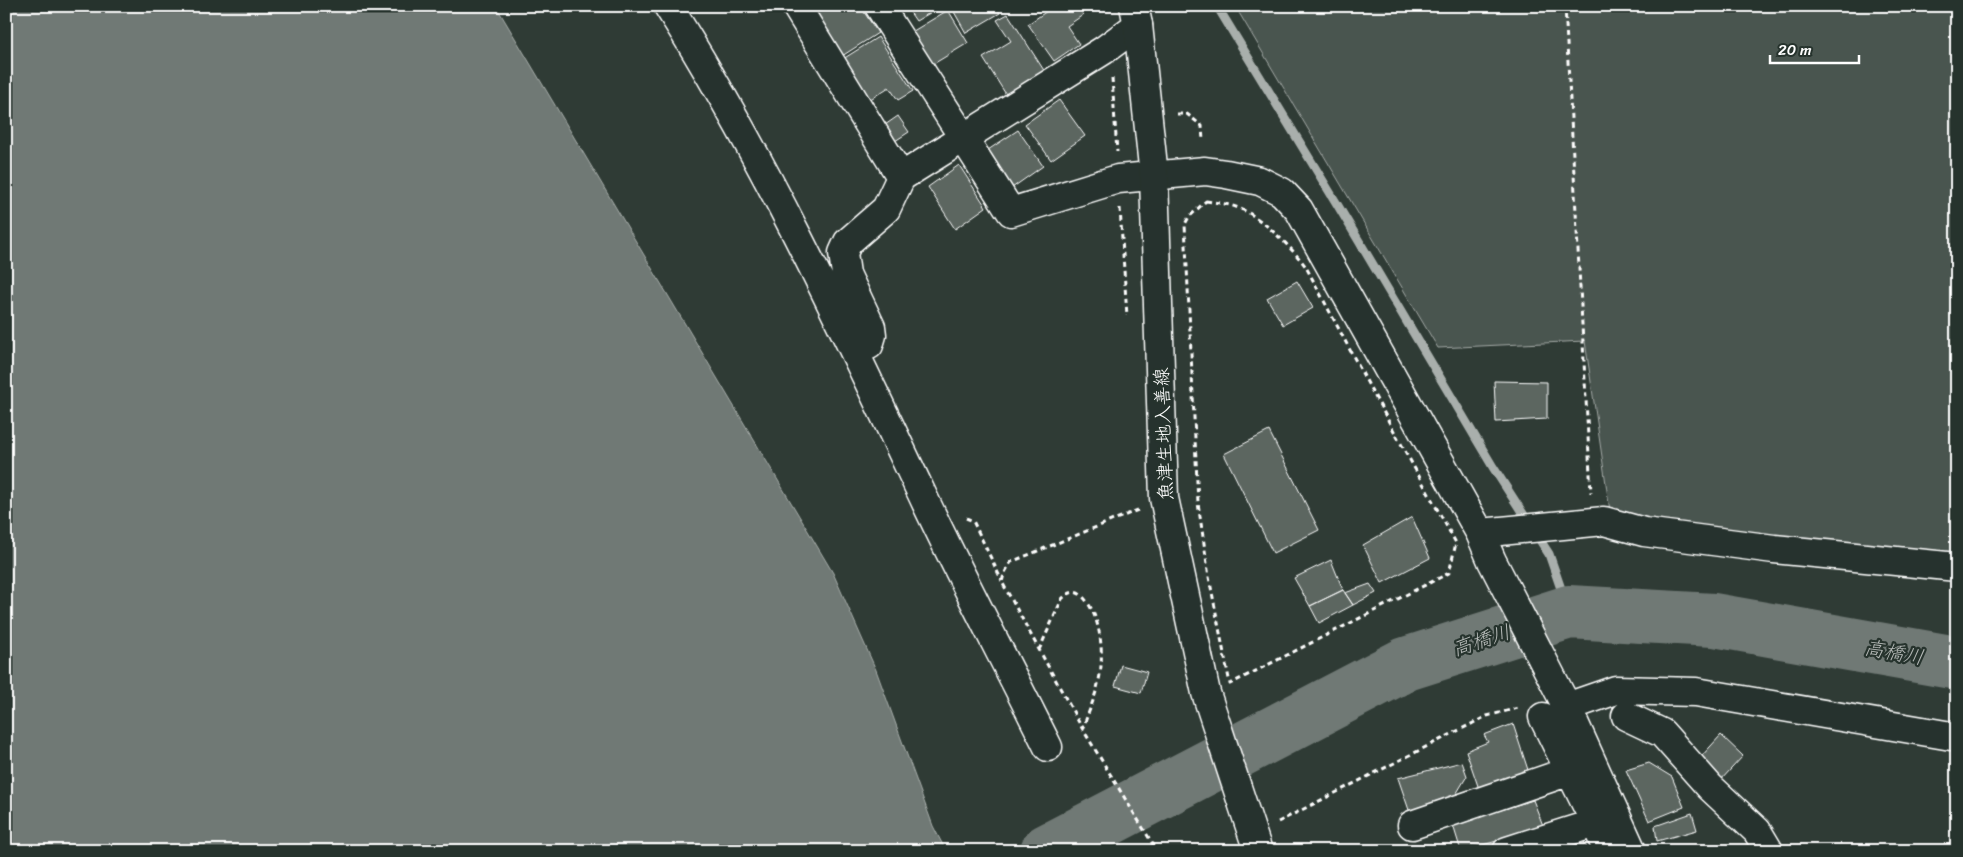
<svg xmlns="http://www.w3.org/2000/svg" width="1963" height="857" font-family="Sriracha,'Klee One',sans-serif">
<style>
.green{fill:#4a544f;stroke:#a4aaa7}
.water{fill:#707975;stroke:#a9afac}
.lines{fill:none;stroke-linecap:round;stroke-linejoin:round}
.stream{stroke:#a9afac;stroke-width:9}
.river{stroke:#707975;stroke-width:54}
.building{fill:#5b6661;stroke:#fff}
.minor-casing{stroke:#fff;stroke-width:31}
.major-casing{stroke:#fff;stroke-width:31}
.path{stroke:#fff;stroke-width:3;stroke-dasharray:5 4;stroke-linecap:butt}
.minor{stroke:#26332d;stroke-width:28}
.major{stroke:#26332d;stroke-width:28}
.labels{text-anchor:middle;stroke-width:4.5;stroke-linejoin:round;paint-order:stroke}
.street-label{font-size:19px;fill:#fff;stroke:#26332d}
.water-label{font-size:20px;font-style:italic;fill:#b8bcba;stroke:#26332d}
</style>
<rect width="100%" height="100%" fill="#2f3b35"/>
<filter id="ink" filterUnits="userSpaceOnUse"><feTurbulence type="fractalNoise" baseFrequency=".02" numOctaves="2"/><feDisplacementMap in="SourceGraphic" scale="10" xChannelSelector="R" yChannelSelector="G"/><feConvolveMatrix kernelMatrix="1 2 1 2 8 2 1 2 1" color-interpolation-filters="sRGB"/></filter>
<g filter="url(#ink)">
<path class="green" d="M1235 6H1957V558L1647 523 1610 511 1585 341 1438 348Z"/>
<path class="water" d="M6 6H496L833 573 876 670 933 826 946 851H6Z"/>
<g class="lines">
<path class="stream" d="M1217 6 1337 204 1493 467 1549 554 1569 612"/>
<path class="river" d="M1047 851 1406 664 1569 612 1714 620 1957 663"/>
</g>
<path class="building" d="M817 6H860L878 33 842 56 812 10Z
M892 6H940V7L916 21 907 8 896 14Z
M960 6H996L1000 13 966 33 953 10Z
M1044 6H1077L1083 15 1067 26 1079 44 1054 61 1028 24 1047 11Z
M948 10 968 43 930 66 910 33Z
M1008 14 1045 72 1007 96 983 58 1011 41 997 20Z
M878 37 913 91 898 100 889 87 869 100 843 59Z
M1059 100 1085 136 1051 160 1025 124Z
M898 116 909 132 895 141 885 125Z
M1018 130 1043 166 1012 188 985 152Z
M959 165 986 207 955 229 928 187Z
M1297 281 1313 308 1283 325 1267 298Z
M1494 381 1547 382V419L1496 422Z
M1269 431 1319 530 1273 553 1224 454Z
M1412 517 1430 558 1382 583 1363 545Z
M1331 560 1343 590 1310 606 1294 578Z
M1370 584 1376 593 1353 605 1345 593Z
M1343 590 1353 605 1319 623 1310 606Z
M1121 665 1147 672 1141 693 1115 686Z
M1513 724 1529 773 1479 789 1466 751 1488 742 1484 735Z
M1721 735 1743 756 1720 781 1699 759Z
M1462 762 1467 776 1452 801 1410 813 1398 778Z
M1649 763 1672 777 1684 807 1649 821 1626 770Z
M1533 800 1544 828 1461 851 1453 825Z
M1692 813 1697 830 1657 841 1655 826Z
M1583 839 1588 851H1559V849Z
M1911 845 1913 851H1894Z"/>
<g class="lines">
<defs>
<path id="minor" d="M668 6C766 161 843 327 921 492 961 578 1006 662 1048 747
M796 6 901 177
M879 6 1011 212 1118 179 1205 171 1226 174 1260 181 1282 192 1299 210 1480 533 1492 561 1567 707 1632 851
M855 352 869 345 872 335 871 327 846 274 843 253 848 242 886 209 901 177 1104 50 1138 25
M1480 533 1604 521 1644 532 1774 549 1957 567
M1567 707 1616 690 1696 692 1957 737
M1626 716 1662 733 1710 787 1757 831 1769 851
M1543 717 1591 814 1608 851
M1412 825 1570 771
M1507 851 1595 823"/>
<path id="major" d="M1134 6 1138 25 1154 176 1164 498 1206 693 1258 851"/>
</defs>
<use href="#minor" class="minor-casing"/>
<use href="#major" class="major-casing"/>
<path class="path" d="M1565 6 1591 493
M1112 78 1117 152
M1177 114H1187L1202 126 1203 141
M1206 201C1219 203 1231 204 1243 210 1263 219 1293 249 1306 267L1368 384 1456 543 1449 573 1230 684 1209 577 1198 503 1185 224 1189 217Z
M1120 208 1127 316
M1138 510 1011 562 1004 574 1002 582 1082 728 1157 851
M966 518 973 521 1002 581
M1039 650 1062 599C1067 594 1074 589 1081 595 1102 614 1105 658 1098 684 1095 698 1088 713 1083 728
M1278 822 1487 716 1518 708"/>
<use href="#minor" class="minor"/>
<use href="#major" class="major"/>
</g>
</g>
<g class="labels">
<g class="street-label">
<text transform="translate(1163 434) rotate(-92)" y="7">魚津生地入善線</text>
</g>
<g class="water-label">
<text transform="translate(1481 640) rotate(-18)" y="7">高橋川</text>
<text transform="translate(1894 652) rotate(10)" y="7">高橋川</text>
</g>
</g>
<rect width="1963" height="857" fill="none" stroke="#26332d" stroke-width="25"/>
<rect x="12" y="12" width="1938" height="832" fill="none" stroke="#fff" stroke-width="2" filter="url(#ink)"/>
<path d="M1770 55v8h89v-8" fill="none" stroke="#ffffff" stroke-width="2.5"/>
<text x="1778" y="55" font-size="15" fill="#ffffff" stroke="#26332d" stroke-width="4" paint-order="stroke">20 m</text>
</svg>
